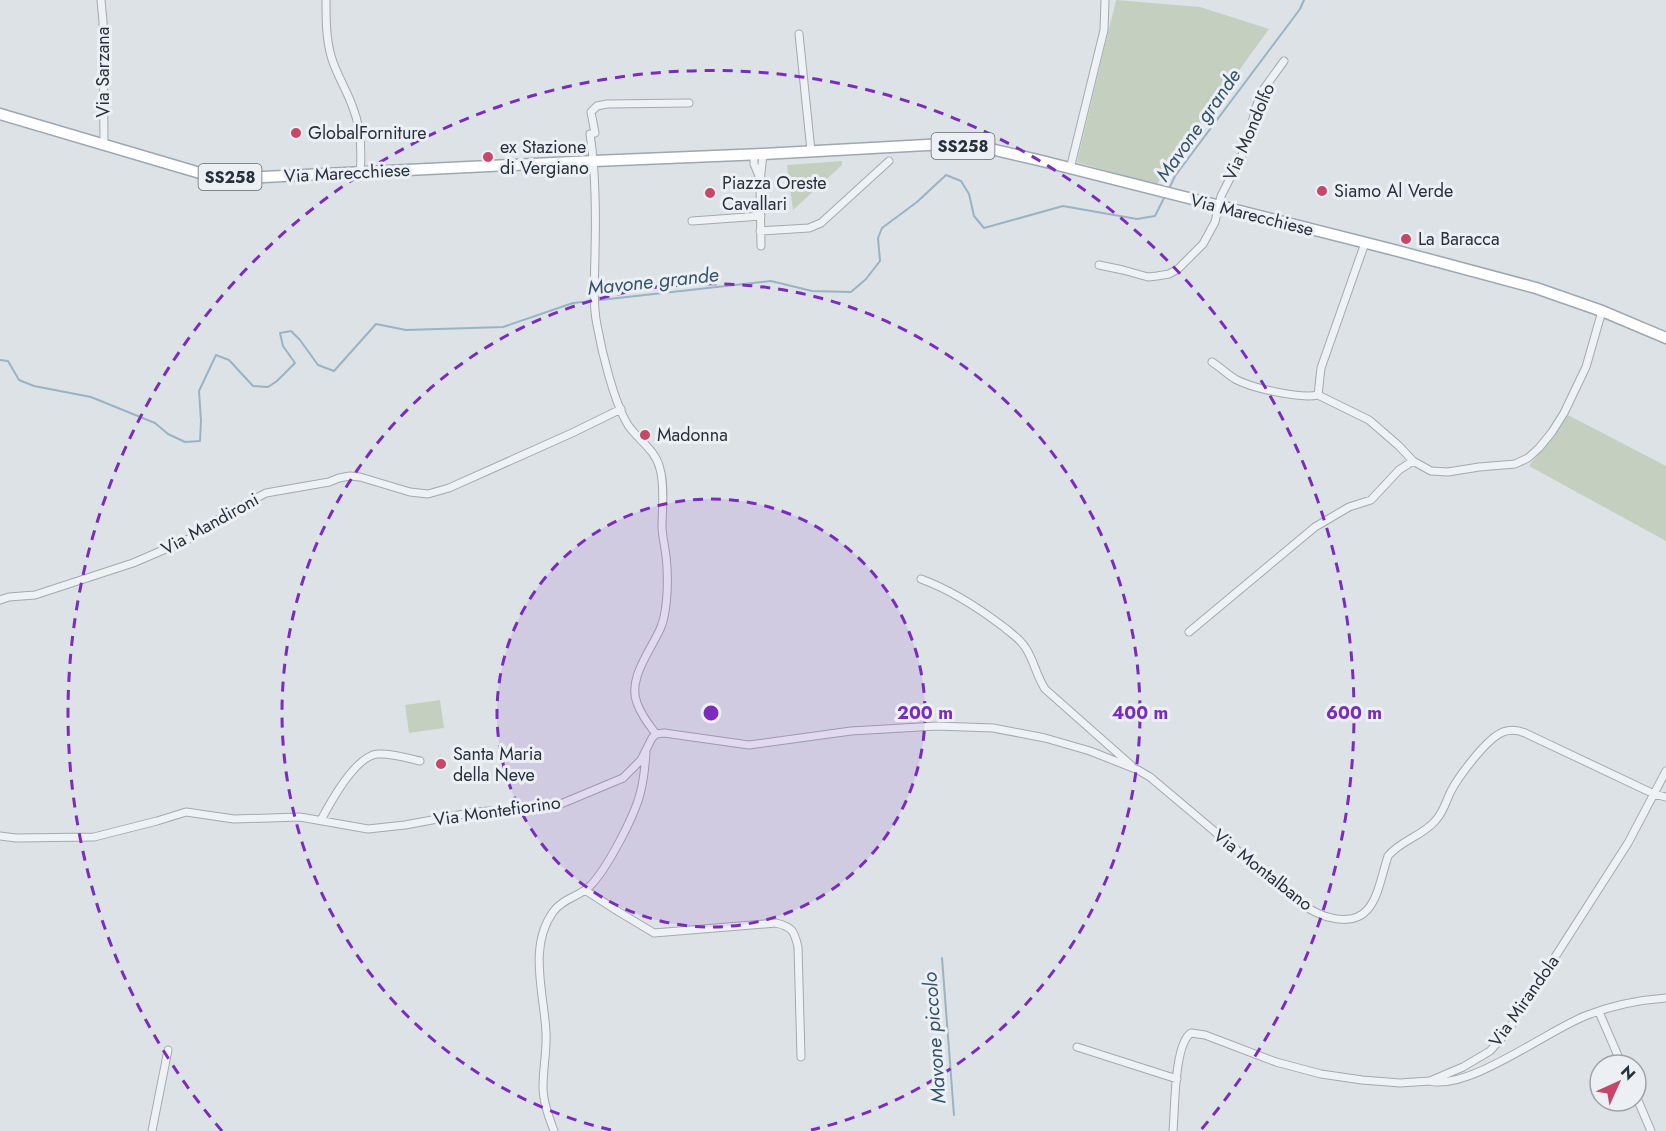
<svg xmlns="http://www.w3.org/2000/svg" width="1666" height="1131" font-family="Jost,sans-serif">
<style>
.green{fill:#c5cfbf}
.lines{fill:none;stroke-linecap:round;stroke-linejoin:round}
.stream{stroke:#9ab3c4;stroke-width:2}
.minor-casing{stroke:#a3a9af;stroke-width:9}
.primary-casing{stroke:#9da7b1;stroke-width:13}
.minor{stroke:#eff2f5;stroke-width:7}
.primary{stroke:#fff;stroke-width:10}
.ring{fill:none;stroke:#7b2cbf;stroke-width:3;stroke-dasharray:10 8}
.poi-dot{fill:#c54869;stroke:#ecf0f4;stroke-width:2}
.labels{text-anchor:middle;stroke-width:6;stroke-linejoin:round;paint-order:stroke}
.shield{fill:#ecf0f4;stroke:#636a72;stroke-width:1.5}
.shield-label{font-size:16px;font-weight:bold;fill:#28313b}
.street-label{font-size:18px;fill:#28313b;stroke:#ecf0f4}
.poi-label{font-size:18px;fill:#28313b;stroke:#ecf0f4;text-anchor:start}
.water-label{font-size:20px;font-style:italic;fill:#34546c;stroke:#ecf0f4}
.centre{fill:#7b2cbf;stroke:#ecf0f4;stroke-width:3}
.ring-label{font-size:18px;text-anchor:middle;font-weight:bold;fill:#7b2cbf;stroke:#ecf0f4;stroke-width:6;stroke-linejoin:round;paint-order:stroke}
</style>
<rect width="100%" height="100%" fill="#dde2e6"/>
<path class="green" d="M1116 0 1200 7 1269 29 1156 185 1077 162Z
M842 161V165L793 210 787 165Z
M1568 415 1666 466V541L1529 466Z
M440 700 444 728 409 733 405 705Z"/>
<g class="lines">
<path class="stream" d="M1169 189 1175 176 1300 9 1304 0
M0 360 8 361 19 380 34 386 91 397 155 423 168 434 185 442 200 441 201 421 199 391 216 355 229 360 253 386 268 387 277 381 295 363 283 346 280 333 291 331 300 340 318 365 334 371 376 324 406 330 503 327 573 303 771 281 812 291 851 292 866 279 880 261 878 238 882 228 917 202 946 175 961 181 969 194 974 216 984 228 1063 206 1137 219 1155 216 1165 196
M942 958 954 1115"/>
<defs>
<path id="minor" d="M101 0 103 21 104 143
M326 0C326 19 326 38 331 56 336 74 347 90 353 108 361 128 362 151 360 173
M799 34 811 151
M754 155V164L759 176
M1070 169 1104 30 1105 0
M692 221 761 216
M760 231 809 228 821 223 889 161
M1365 243 1321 368 1318 395 1369 420 1399 446 1413 461 1431 471 1448 472 1479 467 1515 464 1528 458 1539 448 1552 432 1564 413 1586 367 1602 311
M761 246 760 182 763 154
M1099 265 1123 270 1148 277 1157 276 1169 274 1178 269 1203 244 1215 222 1221 196 1246 147 1256 107 1263 90 1284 61
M1212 362C1220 367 1227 374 1235 379 1251 388 1300 399 1318 395
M921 579C951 590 979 608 1005 628 1012 634 1020 639 1025 647 1034 660 1036 675 1045 689L1131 765
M0 600 9 597 35 595 133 563 189 539 228 513 266 493 329 482 339 478 350 476 360 477 410 492 428 494 449 488 572 433 621 409
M1189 632 1315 527 1349 507 1371 500 1399 470 1413 461
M656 734 664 733 749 745 851 731 937 726 993 728 1045 738 1090 751 1138 770 1150 777 1302 905C1310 909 1319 915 1328 917 1375 930 1377 890 1388 856 1401 840 1423 836 1436 820 1444 811 1446 801 1451 791 1459 776 1487 738 1503 732 1511 729 1518 730 1525 733L1654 794 1666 797
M656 734C649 725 641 715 637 703 627 678 652 649 661 627 667 612 668 585 667 569 667 555 663 542 662 528 662 511 665 485 660 469 656 450 638 440 628 425 614 402 602 353 597 325 592 301 595 276 595 252 596 213 596 173 590 134L595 133 591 112 597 106 607 104 689 103
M321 820C330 803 356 755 378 754 391 753 407 758 420 761
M0 836 16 838 94 837 157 821 186 812 234 819 300 817 368 829 405 825 475 812 556 806 623 778 641 760 652 738 656 734
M585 890 619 912 654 933 776 923C792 927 794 930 798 947L801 1057
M1599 1012 1622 1065
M1077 1047 1177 1079
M1430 1081C1468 1091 1547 1031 1585 1016 1610 1006 1639 1000 1666 998
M1636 1096 1651 1131
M152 1131 168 1050
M554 1131C549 1117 543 1102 543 1087 543 1068 547 1051 546 1032 544 993 528 947 553 912 563 898 579 897 590 886 607 869 634 817 640 794 644 780 645 767 646 753
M1173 1131C1175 1110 1174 1044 1191 1033L1205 1035 1276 1062 1321 1074 1362 1080 1400 1083 1430 1081 1463 1067 1490 1051 1507 1032 1628 843 1666 771"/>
<path id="primary" d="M0 114 200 173 239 177H263L594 161 763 154 945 144 991 149 1038 160 1394 250 1536 288 1602 311 1666 338"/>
</defs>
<use href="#minor" class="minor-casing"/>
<use href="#primary" class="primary-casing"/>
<use href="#minor" class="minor"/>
<use href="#primary" class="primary"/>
</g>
<circle cx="711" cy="713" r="214" fill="#7b2cbf" fill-opacity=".12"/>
<g class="ring">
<circle cx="711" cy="713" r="214"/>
<path d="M611 1130A429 429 0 1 1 811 1130"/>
<path d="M222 1131A643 643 0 1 1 1200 1131"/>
</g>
<g class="poi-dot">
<circle cx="296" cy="133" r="6"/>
<circle cx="488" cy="157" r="6"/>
<circle cx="1322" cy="191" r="6"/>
<circle cx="710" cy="193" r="6"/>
<circle cx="1406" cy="239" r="6"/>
<circle cx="645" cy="435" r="6"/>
<circle cx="441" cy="764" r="6"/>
</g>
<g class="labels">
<g class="shield">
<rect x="931.5" y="133" width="63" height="26" rx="4.5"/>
<rect x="198.5" y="164" width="63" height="26" rx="4.5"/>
</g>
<g class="shield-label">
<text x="963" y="152">SS258</text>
<text x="230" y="183">SS258</text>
</g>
<g class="street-label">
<text transform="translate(103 72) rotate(-90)" y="6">Via Sarzana</text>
<text transform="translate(1249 132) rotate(-67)" y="6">Via Mondolfo</text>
<text transform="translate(347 173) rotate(-3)" y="6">Via Marecchiese</text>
<text transform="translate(1252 215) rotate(14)" y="6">Via Marecchiese</text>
<text transform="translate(210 524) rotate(-29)" y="6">Via Mandironi</text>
<text transform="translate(497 811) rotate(-8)" y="6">Via Montefiorino</text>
<text transform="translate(1263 870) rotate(38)" y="6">Via Montalbano</text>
<text transform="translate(1524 1001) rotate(-55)" y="6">Via Mirandola</text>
</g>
<g class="poi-label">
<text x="308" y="139">GlobalForniture</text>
<text x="500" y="153">ex Stazione<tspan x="500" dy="21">di Vergiano</tspan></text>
<text x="722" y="189">Piazza Oreste<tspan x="722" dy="21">Cavallari</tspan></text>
<text x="1334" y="197">Siamo Al Verde</text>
<text x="1418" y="245">La Baracca</text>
<text x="657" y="441">Madonna</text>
<text x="453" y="760">Santa Maria<tspan x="453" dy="21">della Neve</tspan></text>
</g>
<g class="water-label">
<text transform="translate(1198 125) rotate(-55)" y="7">Mavone grande</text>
<text transform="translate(653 281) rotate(-6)" y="7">Mavone grande</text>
<text transform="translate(934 1038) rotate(-94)" y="7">Mavone piccolo</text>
</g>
</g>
<circle cx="711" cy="713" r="9" class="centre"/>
<g class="ring-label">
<text x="925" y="719">200 m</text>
<text x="1140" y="719">400 m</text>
<text x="1354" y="719">600 m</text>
</g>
<g transform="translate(1618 1083) rotate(45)"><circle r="28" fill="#ecf0f4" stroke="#9ea4aa" stroke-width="1.5"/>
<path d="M0-4.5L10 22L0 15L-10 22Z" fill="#c54869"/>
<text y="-9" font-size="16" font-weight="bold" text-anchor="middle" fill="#28313b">N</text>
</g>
</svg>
